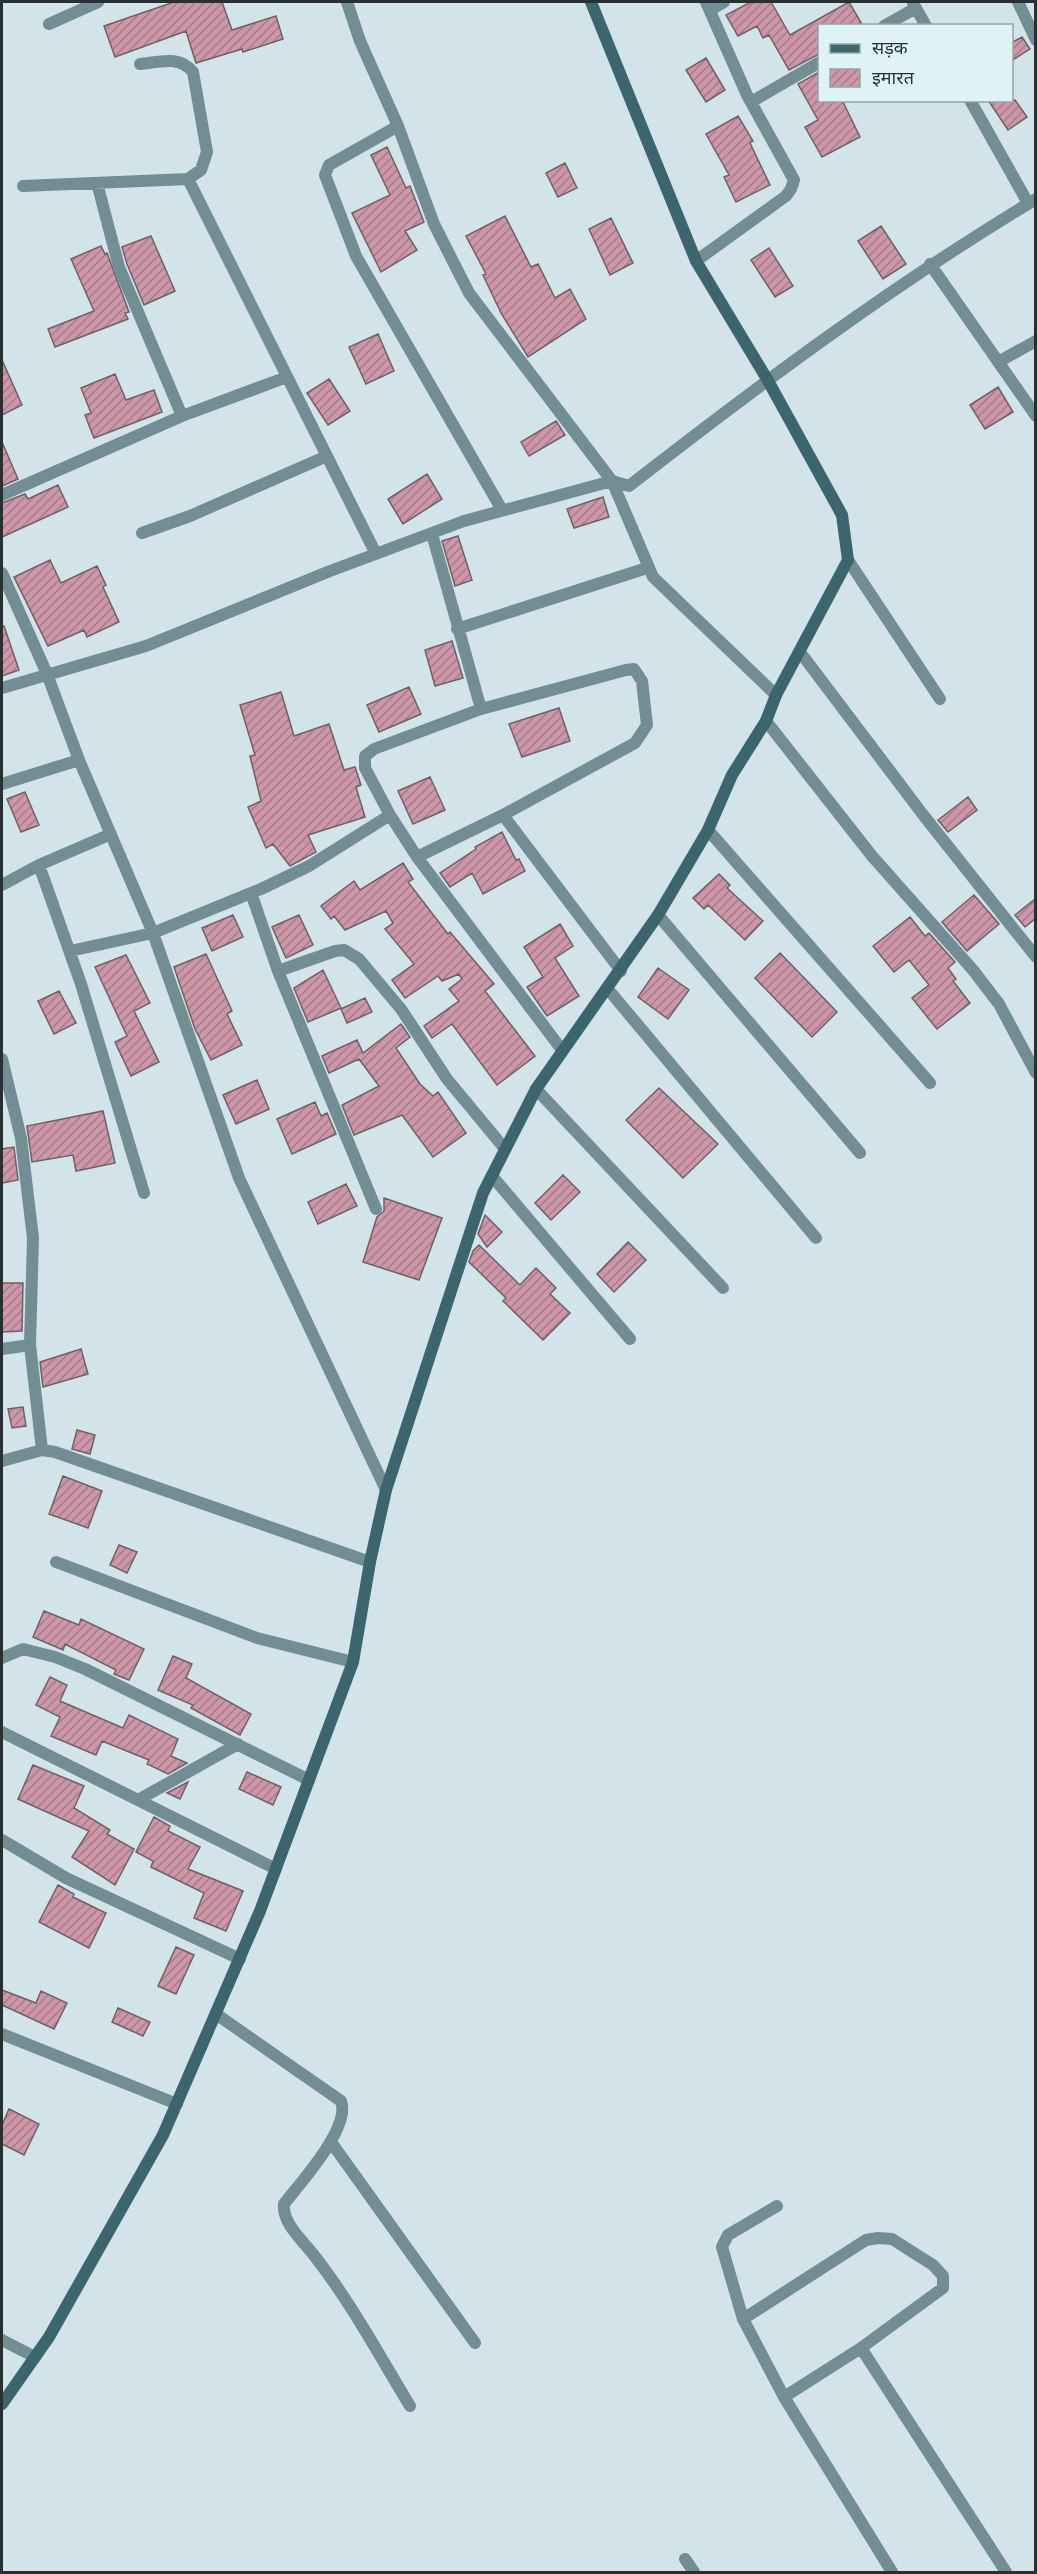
<svg xmlns="http://www.w3.org/2000/svg" width="1037" height="2574" font-family="Figtree,'Noto Sans Devanagari',sans-serif">
<style>
.building{fill:url(#building-hatch);stroke:#6f6064;stroke-width:1.5}
.lines{fill:none;stroke-linecap:round;stroke-linejoin:round}
.street{stroke:#728d93;stroke-width:12}
.secondary{stroke:#3c656e;stroke-width:12}
</style>
<defs>
<pattern id="building-hatch" width="6" height="6" patternUnits="userSpaceOnUse" patternTransform="scale(1.5)"><rect width="6" height="6" fill="#ce97a9"/><path d="M-1 1l2-2M0 6l6-6M5 7l2-2" fill="none" stroke="#a77c8a"/></pattern>
</defs>
<rect width="100%" height="100%" fill="#d2e4e9"/>
<path class="building" d="M174 2H222L232 30 276 16 283 39 243 52 242 49 196 63 186 31 115 57 104 26Z
M751 2H771L790 35 849 2 863 26H819V54L789 70 769 35 763 38 757 26 738 36 726 15Z
M1022 37 1030 49 1011 61V43Z
M706 58 725 90 706 102 686 70Z
M819 72V100H842L860 137 822 157 805 127 818 120 798 84Z
M988 100H1015L1027 117 1008 130Z
M738 116 753 141 750 143 770 185 736 202 724 177 729 175 706 134Z
M387 147 406 188 410 186 424 222 405 231 417 250 381 272 352 213 390 195 371 155Z
M565 163 577 188 558 197 546 173Z
M505 216 531 267 538 264 555 298 570 289 586 319 528 357 501 313 483 275 486 274 466 236Z
M611 218 633 263 610 275 589 229Z
M881 226 906 264 883 279 858 241Z
M151 236 175 291 144 305 127 264 122 247Z
M101 246 105 254 107 253 129 312 125 313 128 319 55 347 48 329 94 311 71 259Z
M769 248 793 286 775 297 751 260Z
M378 334 394 371 366 384 349 347Z
M2 360 22 405 2 415Z
M115 374 126 400 154 390 162 412 94 438 85 415 91 413 81 388Z
M329 379 350 411 328 425 307 393Z
M998 387 1013 412 985 429 970 405Z
M556 421 565 435 529 456 521 442Z
M2 442 18 479 2 486Z
M427 474 442 499 403 524 388 499Z
M58 485 68 507 2 537V503L25 494 28 499Z
M603 497 609 517 574 528 567 509Z
M458 536 472 580 455 586 442 541Z
M50 560 61 583 97 566 106 585 103 587 119 622 87 637 84 630 48 646 14 577Z
M2 626H4L19 670 2 676Z
M452 641 463 678 435 686 425 650Z
M409 687 421 714 379 732 367 705Z
M281 692 294 736 329 724 344 770 355 767 361 785 356 787 365 817 308 835 316 852 290 866 273 844 266 848 248 807 261 801 250 756 255 755 240 705Z
M559 708 570 741 522 757 509 724Z
M430 777 445 810 413 824 398 791Z
M25 792 39 825 21 832 7 799Z
M968 797 977 810 948 832 938 820Z
M502 832 516 860 519 859 525 871 483 894 472 873 450 887 440 873 476 849 475 847Z
M403 863 413 879 408 882 448 934 450 932 494 984 485 991 535 1056 497 1085 452 1024 432 1038 424 1026 459 1001 449 989 462 979 459 974 442 981 438 976 405 998 392 980 414 964 385 929 393 923 386 911 345 930 334 916 331 919 321 906 354 881 360 890Z
M719 874 730 885 727 888 763 921 745 940 708 905 704 909 693 898Z
M974 895 999 924 967 951 942 922Z
M1035 899V919L1025 927 1015 915Z
M233 915 243 937 212 951 202 928Z
M299 915 313 945 286 958 272 927Z
M910 917 925 936 929 933 955 962 948 968 956 979 953 981 970 1003 937 1029 912 998 929 985 909 960 894 972 873 946Z
M560 924 573 946 555 958 579 996 547 1016 527 987 543 977 524 947Z
M780 953 837 1012 812 1037 755 978Z
M206 954 232 1011 227 1014 242 1045 211 1060 195 1029 174 967Z
M126 955 150 1003 134 1011 159 1062 131 1076 115 1042 127 1036 95 967Z
M658 968 689 990 668 1019 638 997Z
M323 970 341 1008 308 1022 294 988Z
M59 991 76 1023 54 1034 38 1001Z
M365 998 372 1012 347 1023 341 1009Z
M401 1024 410 1037 396 1048 420 1084 433 1096 438 1092 466 1133 433 1157 402 1115 354 1135 342 1105 379 1086 359 1059 329 1073 322 1056 357 1040 363 1053Z
M257 1080 269 1109 236 1124 223 1095Z
M659 1088 718 1144 683 1178 626 1120Z
M315 1102 321 1116 327 1113 336 1134 292 1154 277 1119Z
M103 1111 115 1163 76 1171 73 1155 32 1162 27 1126Z
M14 1147 18 1180 2 1183V1149Z
M563 1175 580 1192 551 1220 535 1203Z
M346 1184 357 1206 318 1224 308 1202Z
M384 1198 442 1218 419 1280 363 1262 377 1217 384 1211Z
M485 1215 502 1232 487 1247 478 1234Z
M628 1242 646 1260 614 1292 597 1274Z
M479 1245 520 1285 536 1268 556 1288 550 1294 570 1313 543 1340 503 1301 506 1298 469 1262 473 1251Z
M2 1283H23L22 1331 2 1332Z
M81 1349 88 1374 43 1387 40 1362Z
M23 1407 26 1426 12 1428 8 1409Z
M77 1430 95 1435 90 1454 72 1449Z
M63 1476 102 1491 88 1528 49 1514Z
M119 1545 137 1552 127 1573 110 1565Z
M44 1611 79 1625 81 1619 144 1649 129 1680 114 1674 116 1670 65 1644 63 1650 33 1637Z
M173 1656 192 1664 186 1678 251 1714 240 1735 191 1708 193 1705 158 1690Z
M50 1677 67 1685 60 1701 123 1728 129 1715 178 1739 171 1756 187 1763 168 1774 147 1764 149 1760 102 1741 96 1755 51 1736 60 1717 36 1705Z
M33 1765 84 1786 74 1808 110 1830 107 1834 134 1849 115 1885 72 1857 89 1831 18 1799Z
M247 1772 281 1787 273 1805 239 1789Z
M188 1782 180 1799 167 1793Z
M154 1817 170 1826 168 1831 200 1847 188 1869 243 1891 226 1931 194 1918 204 1893 151 1867 153 1861 136 1852Z
M58 1885 74 1894 73 1897 106 1913 89 1948 39 1922Z
M176 1947 194 1955 176 1994 158 1986Z
M2 1990 36 2003 41 1991 67 2003 54 2029 2 2005Z
M118 2008 150 2022 143 2036 112 2022Z
M9 2109 39 2124 24 2155 2 2144V2125Z"/>
<g class="lines">
<path class="street" d="M347 2 360 41 398 126 434 224 469 293 612 481 653 577 776 695
M1018 2 1036 40
M913 3 926 26
M710 10 724 2
M49 24 98 2
M884 26 916 8
M140 64C161 62 179 55 193 72L207 152 201 170 188 179
M970 100 1028 203
M751 102 820 62
M398 126 329 165 325 175 356 256 502 510
M97 183 119 267 182 416
M23 186 188 179 376 554
M696 261 786 196 791 189 794 180 747 95 706 2
M930 264 1036 416
M998 362 1036 341
M2 495 182 416 287 377
M142 533 190 516 327 456
M432 534 481 709
M848 560 940 699
M2 573 47 674 79 760 153 933 239 1178 386 1490
M457 629 647 568
M800 652 924 816 1036 957
M2 688 146 646 330 571 464 521 612 481 629 486C760 384 893 285 1036 199
M766 721 872 856 973 970 999 1004 1036 1073
M2 784 79 760
M503 815 621 971
M708 830 930 1083
M417 857 503 815 635 743 647 725 642 681 634 669 626 670 481 709 374 749 365 756V768L390 815 417 857 562 1050
M39 865 81 984 144 1193
M2 885 39 865 111 834
M251 893 278 971 376 1209
M658 915 860 1153
M70 951 153 933 261 889 309 866 390 815
M278 971 335 951 344 950 359 959 401 1009 447 1079 505 1149
M607 988 816 1238
M2 1059 21 1138 33 1238 30 1345 42 1450
M536 1089 723 1288
M492 1176 630 1339
M2 1349 30 1345
M2 1461 42 1450 55 1452 370 1562
M56 1562 257 1638 353 1662
M2 1658 23 1649 55 1657 85 1669 309 1780
M2 1732 276 1869
M138 1800 238 1744
M2 1840 66 1878 240 1959
M216 2014 341 2101C351 2128 300 2183 284 2204 282 2223 302 2240 313 2254 350 2301 379 2355 410 2406
M2 2034 177 2104
M331 2142 475 2343
M777 2206 728 2235 722 2247 743 2319 784 2397 892 2572
M743 2319 866 2240 878 2238 892 2239 933 2265 943 2276V2288L861 2348 784 2397
M2 2340 35 2357
M861 2348 1006 2572
M685 2559 694 2572"/>
<path class="secondary" d="M2 2404 49 2337 163 2135 260 1911 353 1662 370 1562 386 1490 483 1193 536 1089 658 915 708 830 732 775 766 721 776 695 848 560 842 515 767 379 696 261 591 2"/>
</g>
<rect width="1037" height="2574" fill="none" stroke="#293032" stroke-width="6"/>
<rect x="818" y="24" width="195" height="78" fill="#dff2f6" stroke="#96a4a8" stroke-width="1.5"/>
<rect x="830" y="44" width="30" height="9" fill="#3c656e" stroke="#96a4a8" stroke-width="1.5"/>
<text x="872" y="54" font-size="18" fill="#293032">सड़क</text>
<rect x="830" y="69" width="30" height="18" fill="url(#building-hatch)" stroke="#96a4a8" stroke-width="1.5"/>
<text x="872" y="84" font-size="18" fill="#293032">इमारत</text>
</svg>
